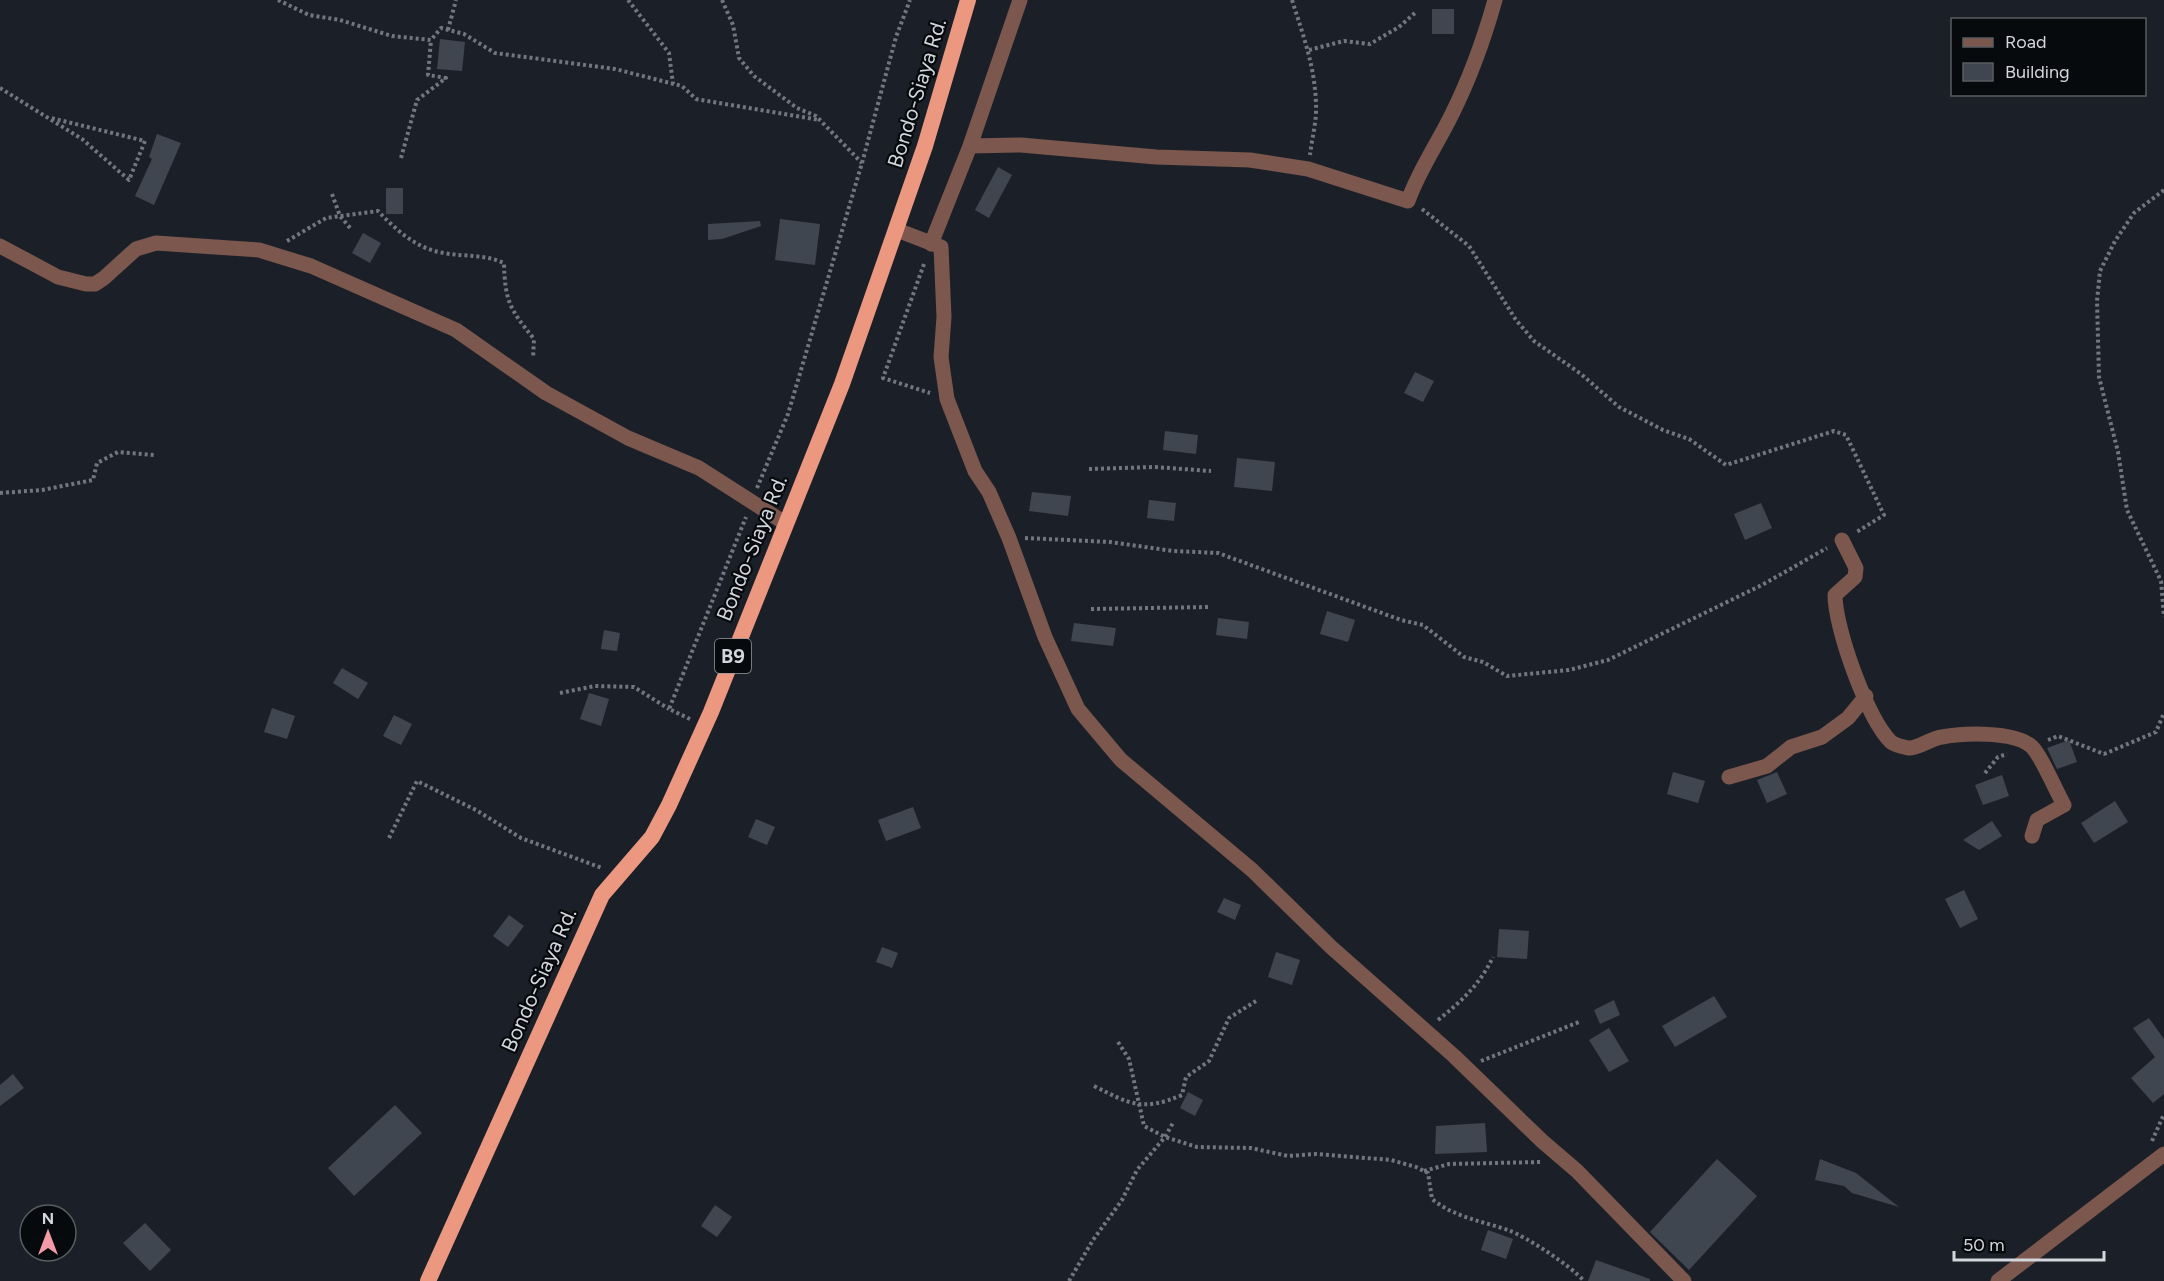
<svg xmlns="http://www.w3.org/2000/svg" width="2164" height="1281" font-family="Figtree,sans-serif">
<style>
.building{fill:#40464f}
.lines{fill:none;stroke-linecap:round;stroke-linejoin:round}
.path{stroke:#72767e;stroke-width:4;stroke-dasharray:3 3;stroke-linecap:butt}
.minor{stroke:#7c574d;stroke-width:15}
.trunk{stroke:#ec9780;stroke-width:16}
.labels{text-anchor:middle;stroke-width:4.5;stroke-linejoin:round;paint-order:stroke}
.shield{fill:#070a0d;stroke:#96999e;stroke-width:1.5}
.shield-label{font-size:20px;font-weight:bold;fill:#d3d6dc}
.street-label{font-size:21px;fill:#d3d6dc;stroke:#070a0d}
</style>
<rect width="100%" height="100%" fill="#1b2028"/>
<path class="building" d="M1432 9H1454V34H1432Z
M440 39 465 42 462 71 437 69Z
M157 134 181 143 154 205 135 196 152 159 149 157Z
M998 167 1012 175 989 218 975 210Z
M386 188H403V214H386Z
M780 219 820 224 815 265 775 260Z
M760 221 761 226 722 239 708 240V224Z
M363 233 381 243 370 263 352 253Z
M1415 372 1434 381 1423 402 1404 393Z
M1165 431 1198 435 1196 454 1163 450Z
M1237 458 1275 462 1272 491 1234 487Z
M1032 492 1071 496 1068 516 1029 511Z
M1149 500 1176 503 1174 521 1147 518Z
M1761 503 1772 528 1745 540 1734 514Z
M1327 611 1355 620 1348 642 1320 634Z
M1218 618 1249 622 1247 639 1216 635Z
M1074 623 1116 628 1113 646 1071 641Z
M604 630 620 633 617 651 601 649Z
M342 668 368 683 358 699 333 683Z
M589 693 609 699 601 726 580 719Z
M272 708 295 716 287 739 264 732Z
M394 715 412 724 401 745 383 736Z
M2069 740 2077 762 2057 769 2047 748Z
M1673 772 1705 781 1698 803 1667 794Z
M1777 772 1787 794 1767 803 1757 780Z
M2002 775 2009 796 1983 805 1975 785Z
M2115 801 2128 822 2094 843 2081 823Z
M913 807 921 828 886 841 878 820Z
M756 819 775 827 767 845 748 837Z
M1992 821 2002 836 1979 850 1963 840Z
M1964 890 1978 919 1960 928 1945 899Z
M1224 898 1241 905 1235 920 1217 912Z
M509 915 524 926 508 947 493 936Z
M1499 929 1529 931 1527 959 1497 957Z
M882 947 898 953 892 968 876 962Z
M1276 952 1300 960 1292 985 1268 977Z
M1714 996 1727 1017 1675 1047 1662 1026Z
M1614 1000 1620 1015 1600 1024 1594 1010Z
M2149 1018 2164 1039V1094L2153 1103 2131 1078 2155 1057 2133 1028Z
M1609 1028 1629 1061 1609 1072 1589 1040Z
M13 1074 24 1088 0 1106V1085Z
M1188 1092 1203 1100 1195 1116 1180 1108Z
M395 1105 422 1133 354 1196 328 1168Z
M1485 1123 1487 1152 1435 1154 1436 1126Z
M1717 1159 1757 1196 1689 1270 1650 1232Z
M1820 1159 1856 1173 1899 1207 1852 1193 1844 1186 1815 1180Z
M715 1205 732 1217 717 1237 701 1226Z
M145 1223 171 1250 150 1271 123 1243Z
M1488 1230 1513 1239 1506 1259 1481 1250Z
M1596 1260 1650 1279V1281H1588Z"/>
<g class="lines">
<path class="path" d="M278 0 309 15 340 20 392 36 431 40 441 28 464 34 495 53 615 69 682 86 696 99 820 120
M628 0 669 53 673 84
M722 0 733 25 739 58 754 76 797 108 816 116 862 163
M1292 0C1303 35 1315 67 1316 104 1317 120 1312 138 1310 155
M448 30 456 0
M1309 50 1344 41 1370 44 1399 27 1415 13
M0 88 82 139 129 180 145 141 51 118
M401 158 417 100 446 78 428 75 431 40
M2164 190 2134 213 2115 241 2100 271 2097 301 2099 377 2118 452 2127 510 2161 581 2164 617
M332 194 340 216 351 229
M1422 209 1469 246 1516 320 1534 341 1581 374 1619 407 1663 430 1689 439 1726 465 1834 431 1846 435 1884 515 1855 533
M287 241 326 218 378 211C396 230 417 249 444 253 465 257 484 254 504 263 505 302 510 309 534 339L533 358
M924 264 883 378 930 393
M1089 469 1155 467 1211 471
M757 488 788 414 862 163 896 37 910 0
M0 493 42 490 93 480 97 463 118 452 155 455
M1025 538 1110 542 1173 551 1218 553 1401 620 1423 625 1464 657 1483 662 1507 676 1569 670 1608 660 1762 585 1827 548
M1091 609 1208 607
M560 693 595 686 634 687 669 709
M690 719 669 709 746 517
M2048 740 2058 736 2104 754 2156 732 2164 713
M1985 773 1998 757 2007 754
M389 838 417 781 476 810 521 838 602 868
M1438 1020C1462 1001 1480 984 1493 957
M1118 1042 1129 1059 1144 1126 1165 1137 1197 1147 1251 1148 1288 1156 1316 1154 1391 1160 1416 1167 1428 1173 1432 1199C1454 1217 1481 1221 1508 1230 1527 1237 1571 1266 1584 1281
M1481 1061 1579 1022
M1094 1086C1130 1104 1142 1112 1182 1095L1186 1077 1209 1061 1229 1018 1256 1001
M2152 1141 2164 1114
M1424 1171 1449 1164 1541 1162
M1069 1281 1093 1240 1122 1200 1137 1170 1165 1137 1174 1121"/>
<path class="minor" d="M970 146 1020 0
M897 230 941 247 944 317 941 357 947 399 975 471 989 492 1009 538 1045 637 1078 709 1121 760 1252 870 1331 947 1454 1056 1542 1141 1577 1171 1684 1281
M931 244 970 146 1021 145 1156 157 1250 160 1308 169 1408 201C1419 170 1438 143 1452 114 1470 78 1484 39 1495 0
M0 246 58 277 86 284H95L104 278 136 249 156 243 259 250 311 266 456 330 546 393 628 438 699 468 785 523
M1842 540 1856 568 1855 577 1835 595C1835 628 1867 718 1891 742 1895 745 1903 747 1908 748 1918 749 1931 738 1942 737 1964 733 2013 731 2031 746 2040 753 2057 793 2064 805L2037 820 2032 836
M1729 777 1767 766 1791 747 1822 737 1848 718 1866 696
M1998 1281 2164 1154"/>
<path class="trunk" d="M428 1281 602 895 652 837 669 805 711 712 842 384 925 146 968 0"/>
</g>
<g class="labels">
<rect class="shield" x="715" y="639" width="36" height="34" rx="4.5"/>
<g class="shield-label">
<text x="733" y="663">B9</text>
</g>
<g class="street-label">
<text transform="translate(917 93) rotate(-73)" y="7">Bondo-Siaya Rd.</text>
<text transform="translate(752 548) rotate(-68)" y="7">Bondo-Siaya Rd.</text>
<text transform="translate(539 980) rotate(-66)" y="7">Bondo-Siaya Rd.</text>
</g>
</g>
<rect x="1951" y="18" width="195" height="78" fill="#070a0d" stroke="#595c60" stroke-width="1.5"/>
<rect x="1963" y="38" width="30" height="9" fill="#7c574d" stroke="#595c60" stroke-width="1.5"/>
<text x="2005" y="48" font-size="18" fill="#d3d6dc">Road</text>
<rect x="1963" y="63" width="30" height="18" fill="#40464f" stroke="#595c60" stroke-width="1.5"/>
<text x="2005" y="78" font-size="18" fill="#d3d6dc">Building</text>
<g transform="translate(48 1233)"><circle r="28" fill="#070a0d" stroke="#595c60" stroke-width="1.5"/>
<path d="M0-4.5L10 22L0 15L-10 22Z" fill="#f39aa7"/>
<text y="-9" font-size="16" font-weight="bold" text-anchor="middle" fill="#d3d6dc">N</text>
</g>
<path d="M1954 1251v9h150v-9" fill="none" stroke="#d3d6dc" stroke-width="3"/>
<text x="1963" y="1251" font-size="18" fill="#d3d6dc" stroke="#070a0d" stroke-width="4.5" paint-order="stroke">50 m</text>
</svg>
